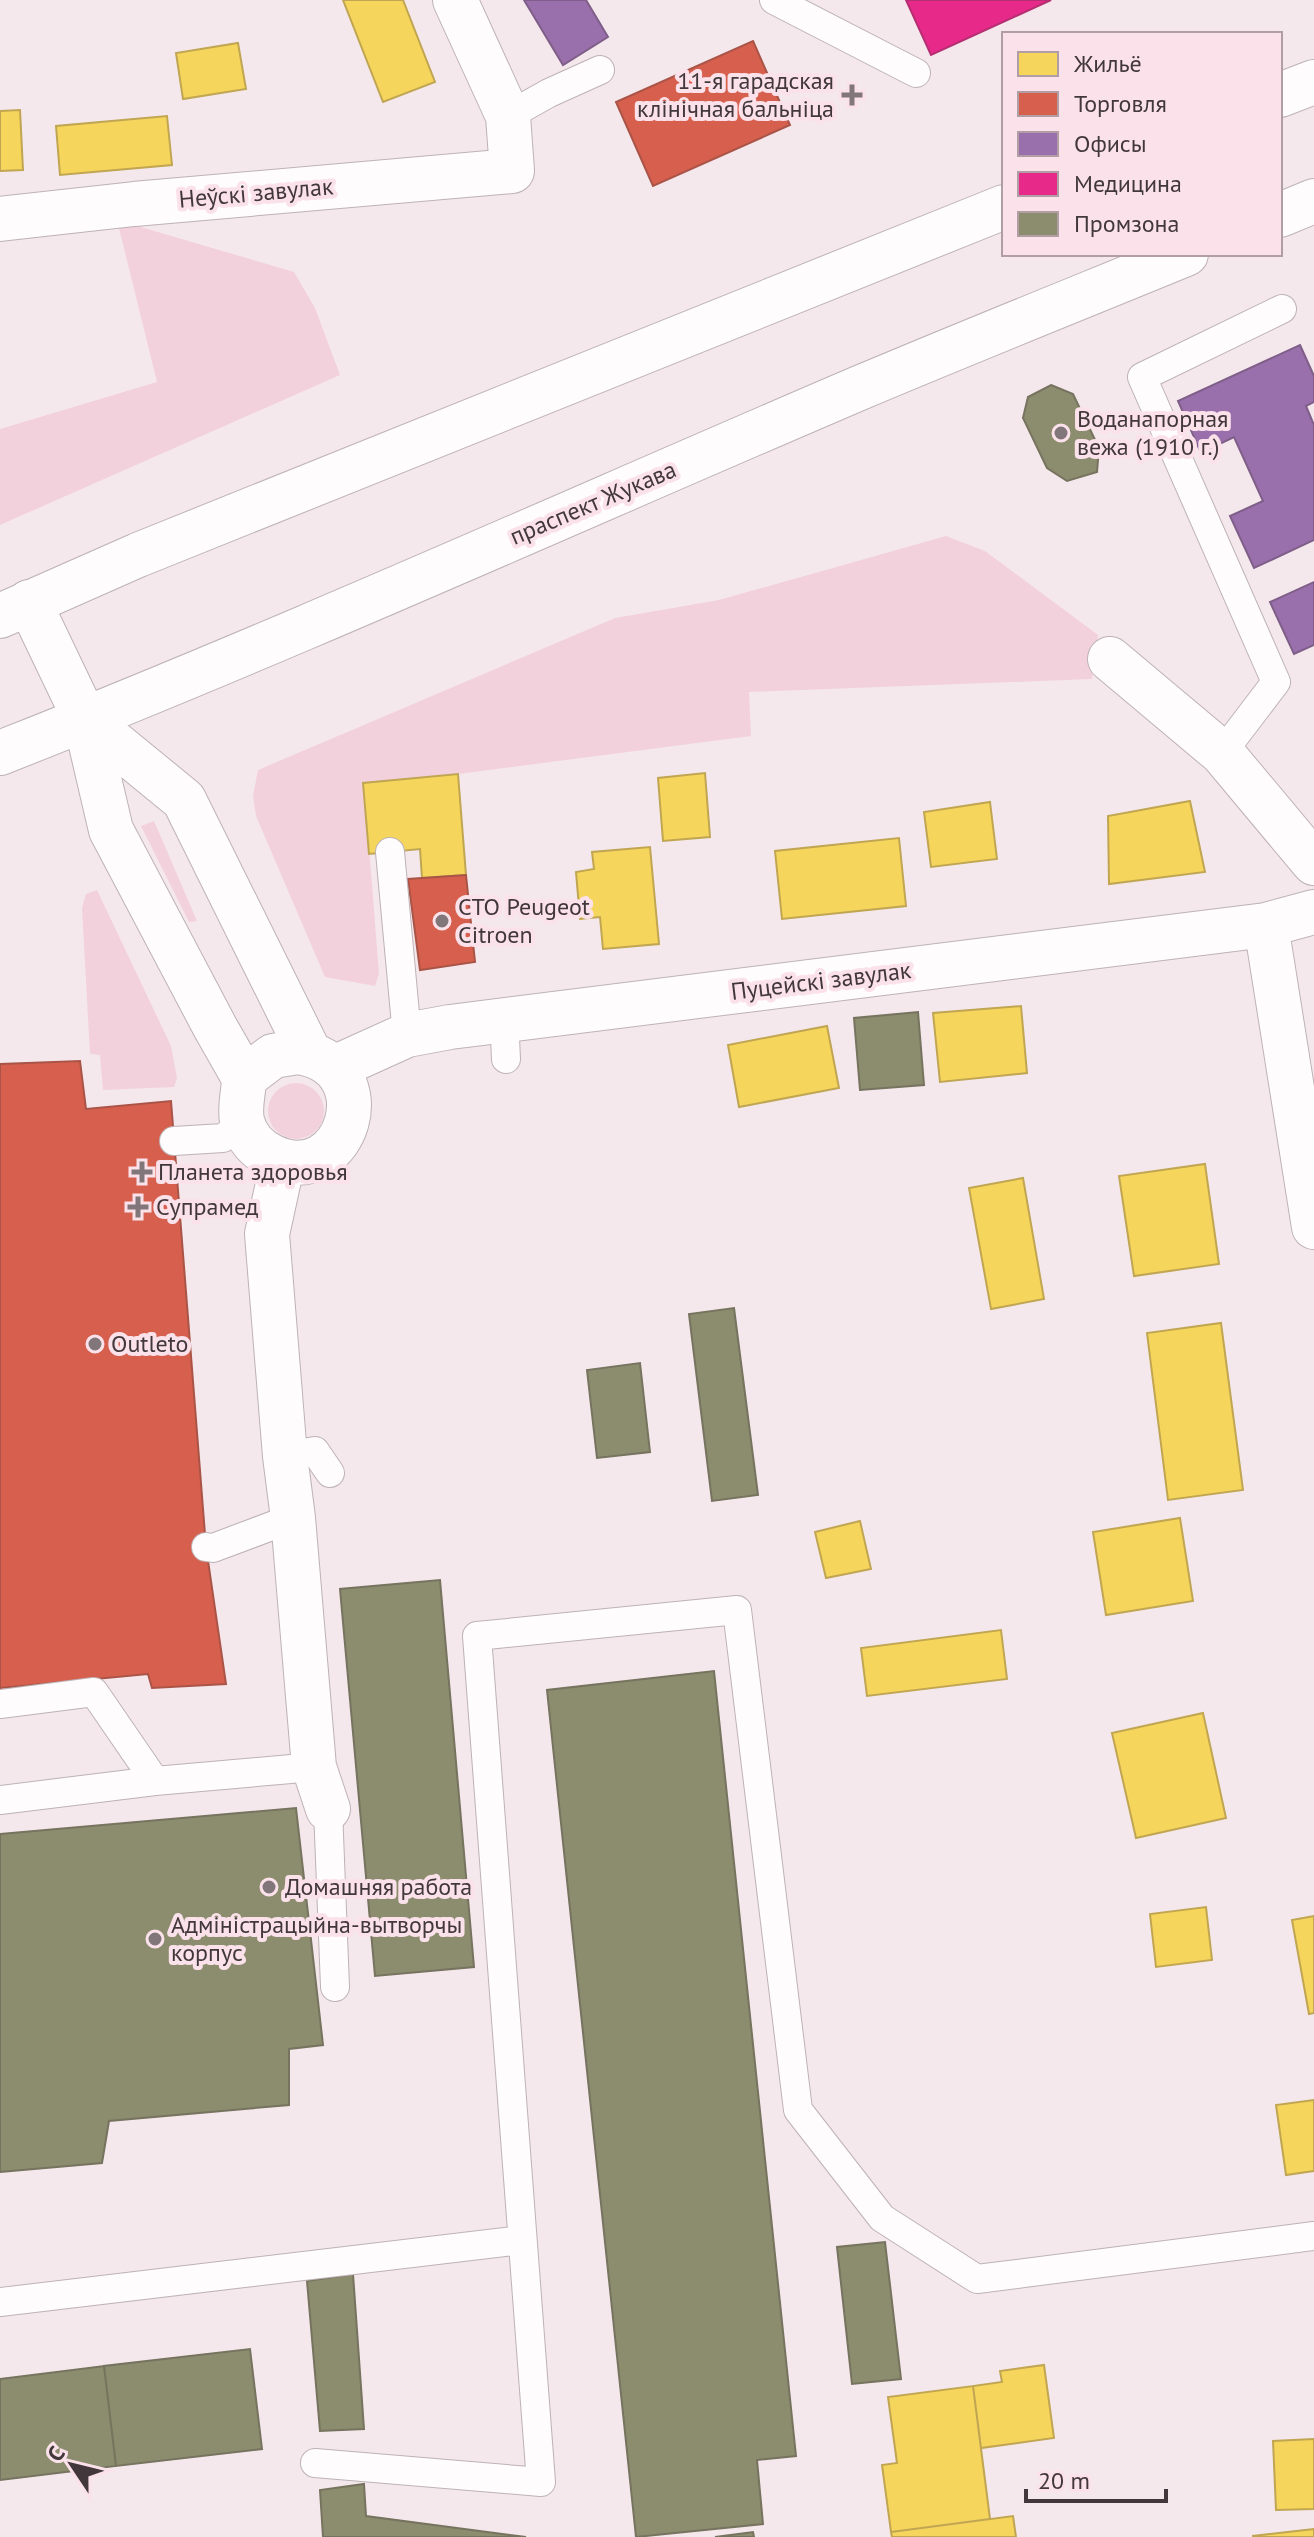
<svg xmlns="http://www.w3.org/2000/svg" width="1314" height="2537" font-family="'PT Sans',sans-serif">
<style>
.green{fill:#f2d1dc}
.homes{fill:#f6d55c;stroke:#c0a652;stroke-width:2}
.shops{fill:#d6604d;stroke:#aa5448;stroke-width:2}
.offices{fill:#9970ab;stroke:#7f5f89;stroke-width:2}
.health{fill:#e7298a;stroke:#b62e72;stroke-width:2}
.industry{fill:#8c8c6e;stroke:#76735f;stroke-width:2}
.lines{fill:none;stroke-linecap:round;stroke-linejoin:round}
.service-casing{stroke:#bdb2b6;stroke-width:30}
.minor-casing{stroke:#bdb2b6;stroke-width:46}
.primary-casing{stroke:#bdb2b6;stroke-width:46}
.service{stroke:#fefcfc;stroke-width:28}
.minor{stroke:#fefcfc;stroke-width:44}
.primary{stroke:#fefcfc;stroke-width:44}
.poi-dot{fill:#817679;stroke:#fbe2ea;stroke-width:3}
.labels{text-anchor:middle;stroke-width:8;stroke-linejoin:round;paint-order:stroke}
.poi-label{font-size:24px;fill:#42383b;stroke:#fbe2ea;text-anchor:start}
.street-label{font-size:24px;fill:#42383b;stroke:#fbe2ea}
</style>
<rect width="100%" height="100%" fill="#f5e8ec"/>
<path class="green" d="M117 220 294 272 315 308 340 375 0 525V429L157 382Z
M946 536 985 551 1098 635 1092 679 749 692 751 736 458 774 364 783 379 974 375 986 325 977 256 816 253 796 258 770 615 618 719 600Z
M154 821 197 921 189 922 141 826Z
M97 890 171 1046 177 1078 174 1087 103 1090 100 1055 90 1054 82 908 86 894Z
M268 1111a28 28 0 1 1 56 0a28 28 0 1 1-56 0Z"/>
<path class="homes" d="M343 0H403L435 82 383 102Z
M238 43 246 89 183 99 176 53Z
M20 110 23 170 0 171V111Z
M167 116 172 165 60 175 56 126Z
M705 773 710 837 663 841 658 778Z
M458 774 466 875 422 878 420 849 369 854 363 783Z
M1190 801 1205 872 1109 884 1108 816Z
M990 802 997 859 931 867 924 812Z
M899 838 906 906 782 919 775 851Z
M650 847 659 944 603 949 600 917 580 919 576 872 594 869 592 852Z
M1021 1006 1027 1073 940 1082 933 1013Z
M827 1026 839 1088 739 1107 728 1045Z
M1205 1164 1219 1264 1134 1276 1119 1176Z
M1023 1178 1044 1299 991 1309 969 1188Z
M1221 1323 1243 1490 1168 1500 1147 1333Z
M1180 1518 1193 1601 1106 1615 1093 1532Z
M860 1521 871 1569 826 1578 815 1532Z
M1001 1630 1007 1679 867 1696 861 1648Z
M1203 1713 1226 1818 1136 1838 1112 1733Z
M1206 1907 1212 1960 1156 1967 1150 1914Z
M1314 1916V2013L1309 2014 1292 1920Z
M1314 2100V2171L1286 2175 1276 2105Z
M1044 2365 1054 2438 981 2448 973 2386 1002 2382 1000 2371Z
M973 2386 990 2519 891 2532 882 2465 897 2463 888 2397Z
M1314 2439V2509L1276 2510 1273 2441Z
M1013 2516 1016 2537H892L891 2532Z
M1314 2529V2537H1253V2536Z"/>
<path class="shops" d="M753 41 790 125 653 186 616 102Z
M466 875 475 962 420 970 408 879Z
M80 1061 86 1109 171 1101 206 1547 226 1684 152 1688 148 1674 0 1688V1064Z"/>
<path class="offices" d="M524 0H586L608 37 563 65Z
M1300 345 1314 376V402L1306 406 1314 425V540L1254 568 1230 516 1263 501 1234 437 1201 453 1178 401Z
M1314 582V645L1294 654 1270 602Z"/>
<path class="health" d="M906 0H1051L931 55Z"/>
<path class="industry" d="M1051 385 1073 394 1099 448 1097 472 1067 481 1047 468 1023 418 1028 397Z
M918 1012 924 1085 860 1090 854 1018Z
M734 1308 758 1495 712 1501 689 1314Z
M640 1363 650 1452 597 1458 587 1370Z
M440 1580 474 1967 375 1976 340 1589Z
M714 1671 796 2456 757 2460 763 2524 636 2537 547 1690Z
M296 1808 323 2045 289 2049V2105L109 2121 102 2163 0 2172V1834Z
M885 2242 901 2379 852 2384 837 2247Z
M353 2274 364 2429 320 2431 307 2281Z
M250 2349 262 2449 116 2466 104 2366Z
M104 2366 116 2466 0 2480V2379Z
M364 2484 366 2516 526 2537H323L320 2490Z
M753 2532 754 2537H715Z"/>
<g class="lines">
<defs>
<path id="service" d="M774 0 916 73
M508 116 549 93 600 70
M1222 753 1276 682 1142 377 1282 309
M390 852 407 1035
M506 1059 505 1038 507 1020
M174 1141 223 1138 243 1123
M285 1456 315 1451 330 1473
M206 1547 213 1548 293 1518
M0 1704 94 1692 155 1781
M0 1800 155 1781 314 1767
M328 1809 335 1987
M0 2302 522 2240
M315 2463 541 2482 477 1636 737 1610 798 2110 882 2218 977 2279 1314 2236"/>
<path id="minor" d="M0 219 134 204 512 171 508 116 455 0
M29 602 85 719 111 830 215 1027 244 1078
M1110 659 1222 753 1314 863
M85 719 184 800 310 1054
M1266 925 1314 1227
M298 1052C387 1065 347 1191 273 1157 258 1150 246 1137 242 1121 239 1106 244 1092 244 1078L273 1056Z
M334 1068 407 1035 450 1027 1266 925 1314 912
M283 1161 267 1234 285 1456 293 1518 314 1767 328 1809"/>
<path id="primary" d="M1280 95 1314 82
M1280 215 1314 201
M0 616 138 555 1004 207
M0 753C289 639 572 511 857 389 966 343 1076 299 1186 254"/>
</defs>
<use href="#service" class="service-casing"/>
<use href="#minor" class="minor-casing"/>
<use href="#primary" class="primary-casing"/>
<use href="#service" class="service"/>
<use href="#minor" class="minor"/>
<use href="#primary" class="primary"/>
</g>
<g class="poi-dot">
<path d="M848 83h8v8h8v8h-8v8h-8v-8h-8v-8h8z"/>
<circle cx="1061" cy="433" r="8"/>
<circle cx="442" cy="921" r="8"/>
<path d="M138 1160h8v8h8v8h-8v8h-8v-8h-8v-8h8z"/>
<path d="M134 1195h8v8h8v8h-8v8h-8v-8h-8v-8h8z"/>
<circle cx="95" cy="1344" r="8"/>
<circle cx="269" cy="1887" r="8"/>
<circle cx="155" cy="1939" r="8"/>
</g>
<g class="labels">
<g class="poi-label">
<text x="834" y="89" text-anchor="end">11-я гарадская<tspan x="834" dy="28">клінічная бальніца</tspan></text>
<text x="1077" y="427">Воданапорная<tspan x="1077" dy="28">вежа (1910 г.)</tspan></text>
<text x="458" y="915">СТО Peugeot<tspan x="458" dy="28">Citroen</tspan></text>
<text x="158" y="1180">Планета здоровья</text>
<text x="156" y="1215">Супрамед</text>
<text x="111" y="1352">Outleto</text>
<text x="285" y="1895">Домашняя работа</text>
<text x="171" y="1933">Адміністрацыйна-вытворчы<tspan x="171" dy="28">корпус</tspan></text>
</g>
<g class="street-label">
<text transform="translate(256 193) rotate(-5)" y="8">Неўскі завулак</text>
<text transform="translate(593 503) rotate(-23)" y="8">праспект Жукава</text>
<text transform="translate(821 981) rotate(-7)" y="8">Пуцейскі завулак</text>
</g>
</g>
<rect x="1002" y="32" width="280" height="224" fill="#fbe2ea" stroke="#b19ea4" stroke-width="2"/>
<rect x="1018" y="52" width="40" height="24" fill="#f6d55c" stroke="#b19ea4" stroke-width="2"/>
<text x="1074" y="72" font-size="24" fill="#42383b">Жильё</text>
<rect x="1018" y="92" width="40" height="24" fill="#d6604d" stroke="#b19ea4" stroke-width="2"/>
<text x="1074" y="112" font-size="24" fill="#42383b">Торговля</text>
<rect x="1018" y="132" width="40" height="24" fill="#9970ab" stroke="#b19ea4" stroke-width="2"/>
<text x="1074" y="152" font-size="24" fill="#42383b">Офисы</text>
<rect x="1018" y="172" width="40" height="24" fill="#e7298a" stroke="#b19ea4" stroke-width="2"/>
<text x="1074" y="192" font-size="24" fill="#42383b">Медицина</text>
<rect x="1018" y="212" width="40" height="24" fill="#8c8c6e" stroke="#b19ea4" stroke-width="2"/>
<text x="1074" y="232" font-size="24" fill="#42383b">Промзона</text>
<g transform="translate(72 2465) rotate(305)" stroke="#fbe2ea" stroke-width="6" paint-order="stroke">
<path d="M0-6L14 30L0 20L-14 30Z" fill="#42383b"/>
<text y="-12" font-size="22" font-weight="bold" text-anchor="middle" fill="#42383b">С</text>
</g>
<path d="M1026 2489v12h140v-12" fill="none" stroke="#42383b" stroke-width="4"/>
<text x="1038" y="2489" font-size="24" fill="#42383b" stroke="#fbe2ea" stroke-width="6" paint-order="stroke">20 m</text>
</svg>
